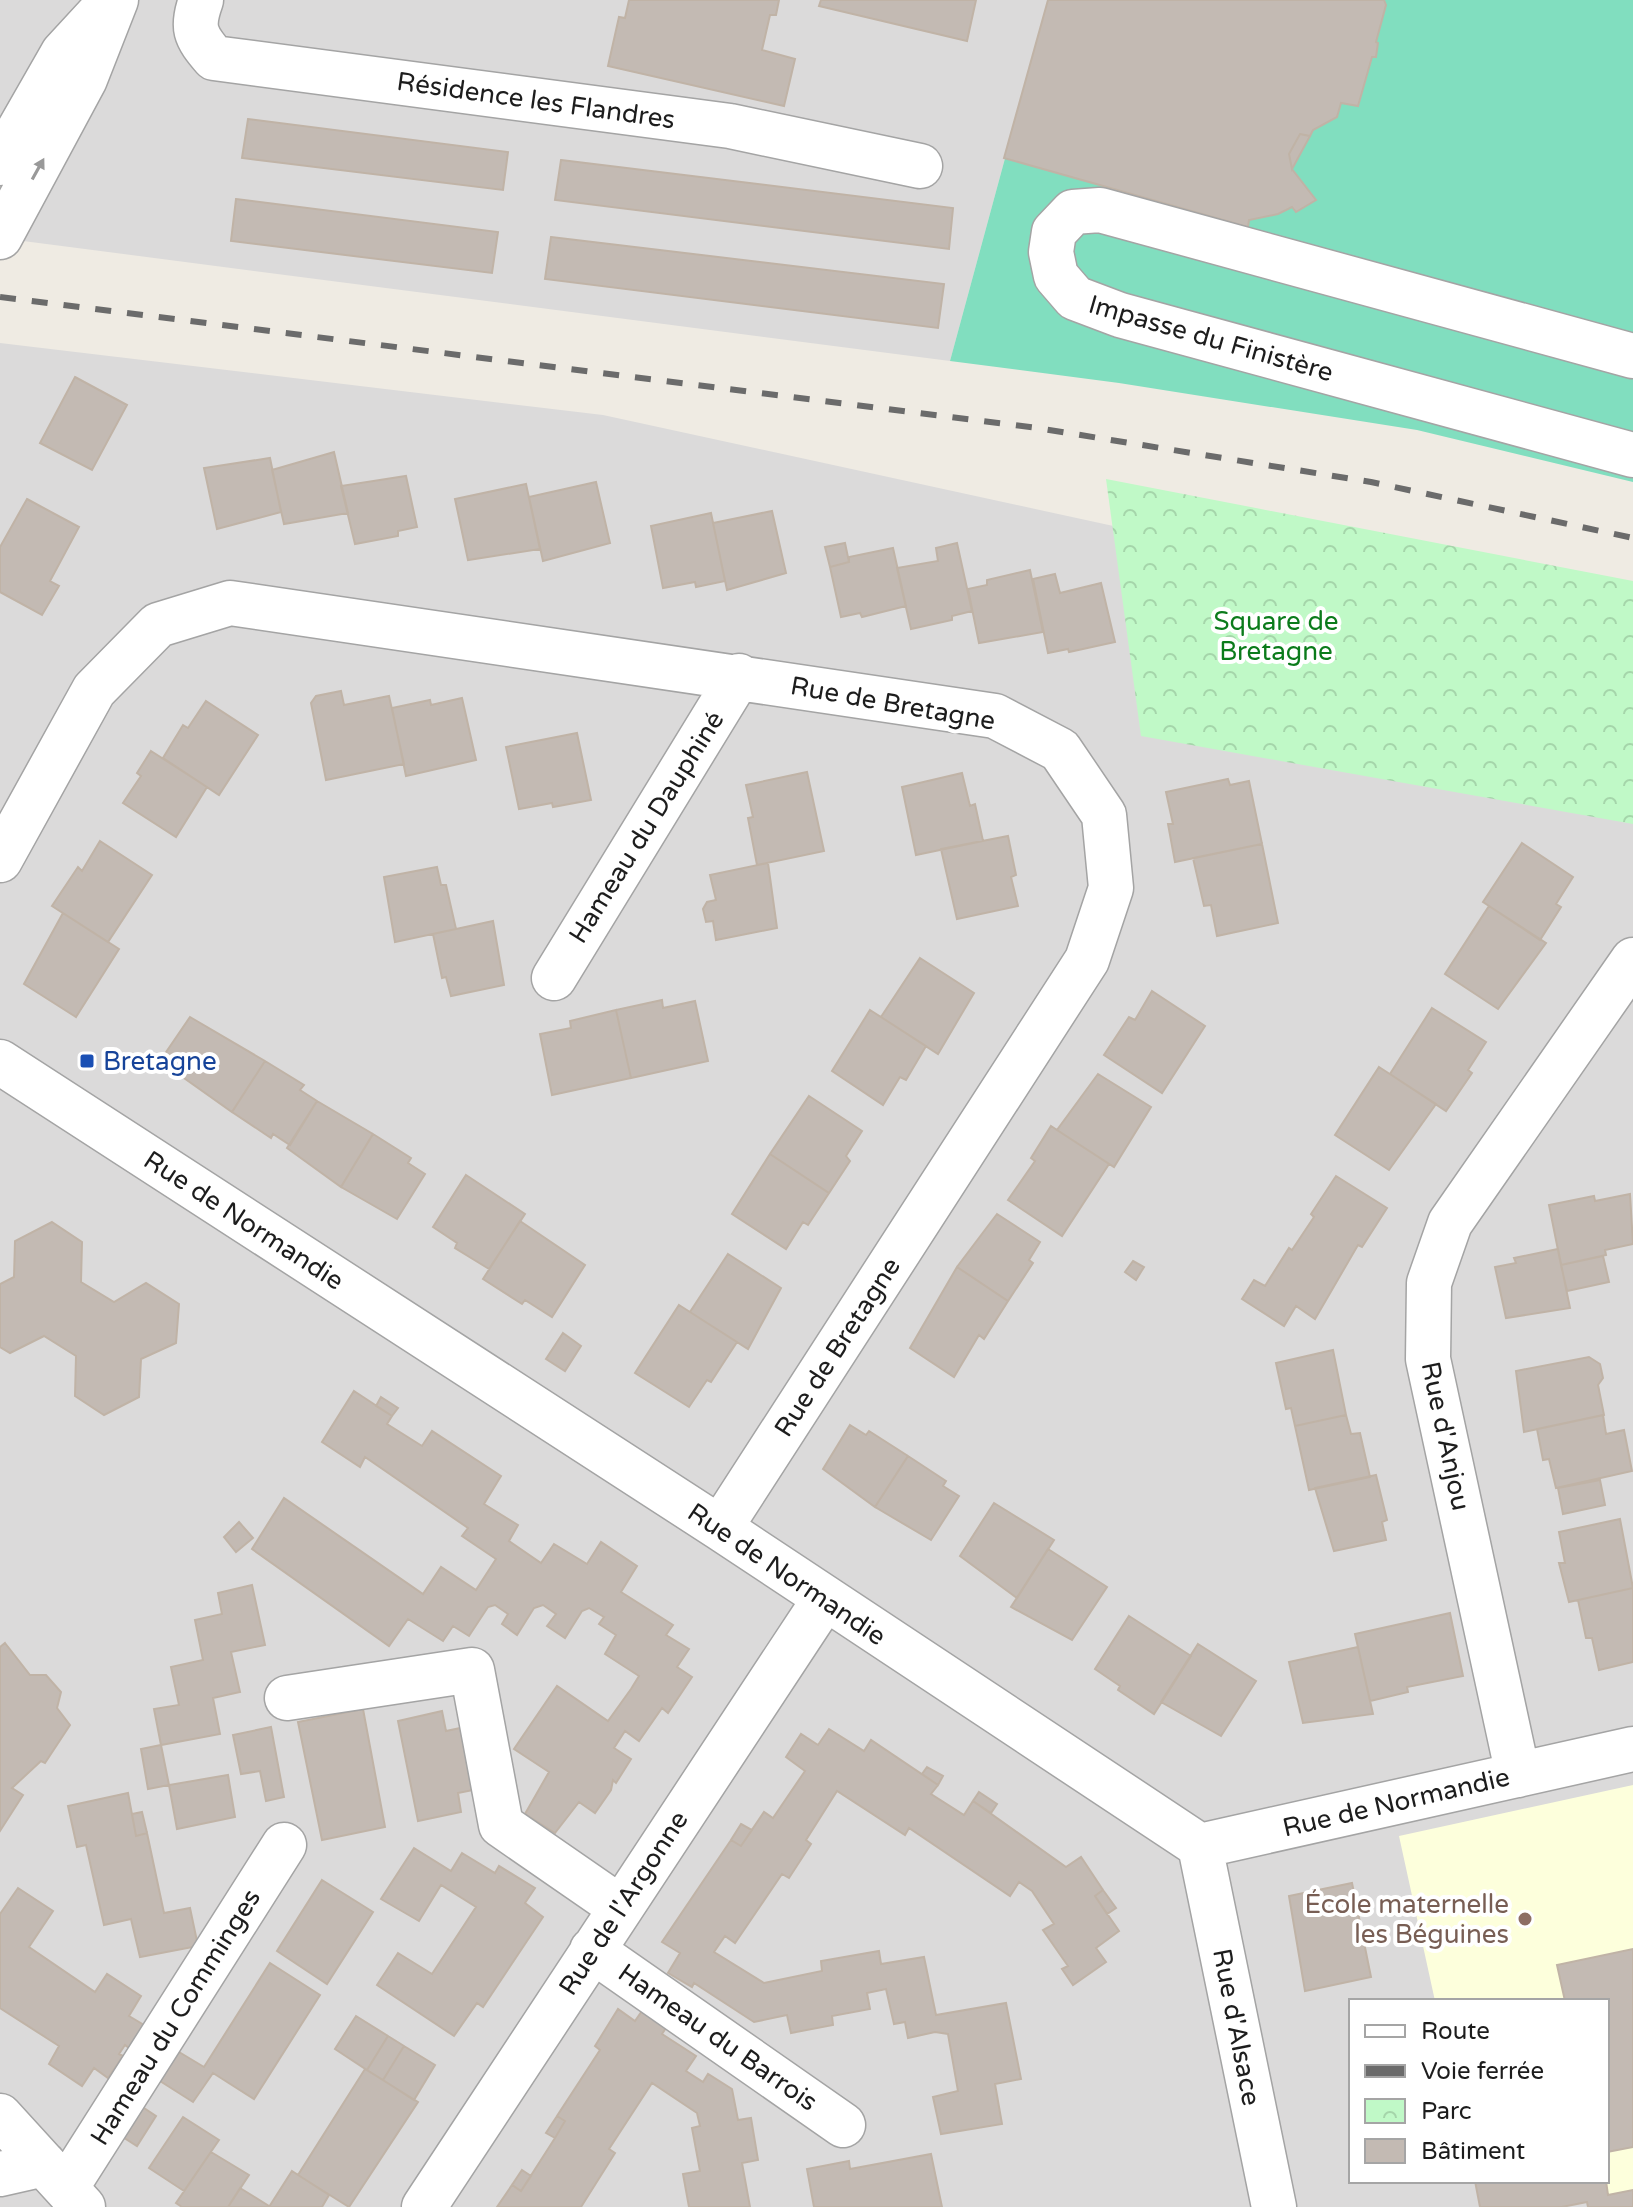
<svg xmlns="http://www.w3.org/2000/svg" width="1633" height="2207" font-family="'Varela Round',sans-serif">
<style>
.residential{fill:#dbdada;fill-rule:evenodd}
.education{fill:#fdffdc}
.park{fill:url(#park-crowns)}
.pitch{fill:#81debf}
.building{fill:#c3bab3;stroke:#c0b3a6;stroke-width:2}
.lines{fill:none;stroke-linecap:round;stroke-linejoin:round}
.minor-casing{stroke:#a4a4a4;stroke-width:47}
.minor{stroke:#fff;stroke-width:44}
.rail{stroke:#6b6b6b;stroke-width:6;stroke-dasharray:16 16;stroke-linecap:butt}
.oneway{fill:#999}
.transit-dot{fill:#1a4fb4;stroke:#fff;stroke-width:3}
.education-dot{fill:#8d6e63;stroke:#fff;stroke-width:3}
.labels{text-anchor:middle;stroke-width:8;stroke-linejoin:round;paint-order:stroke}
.street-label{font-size:26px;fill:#1d1d1d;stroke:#fff}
.park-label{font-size:26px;fill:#0b7b1b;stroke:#fff}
.transit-label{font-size:26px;fill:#164399;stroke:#fff;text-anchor:start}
.education-label{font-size:26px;fill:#785e54;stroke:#fff;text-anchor:end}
</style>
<defs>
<pattern id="park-crowns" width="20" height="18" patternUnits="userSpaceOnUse" patternTransform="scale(2)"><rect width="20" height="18" fill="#c0f9c7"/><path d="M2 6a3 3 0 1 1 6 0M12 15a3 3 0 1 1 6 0" fill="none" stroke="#a5d5aa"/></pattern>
</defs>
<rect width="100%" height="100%" fill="#efebe3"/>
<path class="residential" d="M0 0H1048L950 361 0 238Z
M0 343 603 415 1633 639V2207H0ZM1351 2001H1607V2181H1351Z"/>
<path class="education" d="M1633 1785V2207L1587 2202 1562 2207H1480L1475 2181H1607V2001H1435L1399 1836Z"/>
<path class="park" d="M1106 479 1633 581V824L1141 736Z"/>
<path class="pitch" d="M1048 0H1633V482L1417 430 1119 383 950 361Z"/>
<path class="building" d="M629 0H779L776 15H770L762 50 795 59 784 106 608 66 619 17 625 18Z
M821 0H976L967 41 819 6Z
M1048 0H1384L1386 5 1376 42 1378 43 1376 57H1372L1358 106 1341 103 1337 117 1313 130 1310 136 1300 134 1289 154 1292 169 1316 200 1296 212 1292 207 1278 214 1249 220 1248 227 1004 158Z
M248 119 508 152 503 190 242 158Z
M1300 134 1310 136 1292 169 1289 154Z
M561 160 953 208 949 249 555 200Z
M236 199 498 232 492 273 231 241Z
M551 237 944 284 938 328 545 279Z
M75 377 127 405 92 470 40 443Z
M334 452 348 513 284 524 272 470Z
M270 458 281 512 217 529 204 468Z
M406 476 417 527 398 531V536L355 544 341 486Z
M596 482 610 543 543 561 529 497Z
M526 484 540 549 468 560 455 499Z
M27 499 79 527 50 581 59 586 42 615 0 592V547Z
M772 511 786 573 727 590 713 523Z
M711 513 725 581 696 587 695 582 663 588 651 526Z
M845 543 849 562 830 567 825 547Z
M957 543 972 611 952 616V620L911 629 897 568 938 561 936 548Z
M893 548 906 606 862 617 860 613 841 617 830 567 849 562V557Z
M1030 570 1043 632 979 643 968 589 987 585V580Z
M1055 574 1060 593 1101 583 1115 642 1069 652 1068 649 1048 653 1033 579Z
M341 691 344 705 389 696 404 764 326 780 311 703 316 696Z
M462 698 476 760 406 776 392 708 430 700 431 705Z
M206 701 258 735 219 795 163 758 183 725 188 728Z
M577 733 591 800 553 807 552 803 519 809 506 747Z
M151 751 207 787 176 837 123 803 141 776 137 773Z
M807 772 824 851 757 865 748 818 753 817 746 785Z
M962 773 970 806 975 804 983 841 916 855 902 787Z
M1228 779 1230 785 1249 781 1262 844 1175 862 1168 824H1173L1166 792Z
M1008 836 1016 875 1011 877 1018 906 957 919 941 849Z
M100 841 152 875 108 942 52 906 78 867 82 871Z
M1522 843 1573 877 1556 904 1561 907 1540 940 1483 902Z
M1262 844 1278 923 1217 936 1211 905 1204 906 1193 858Z
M768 863 777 928 716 940 713 921 706 922 703 909 707 902 716 900 710 875Z
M437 867 441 885H446L456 929 395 942 384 877Z
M1489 906 1546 943 1498 1009 1445 974Z
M63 913 119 949 76 1017 24 984Z
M493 921 504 985 451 996 446 977 442 978 433 934Z
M920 958 974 993 938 1054 881 1017Z
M1152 991 1205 1026 1162 1093 1104 1055 1129 1017 1135 1020Z
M662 1000 663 1008 695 1001 708 1061 631 1078 616 1010Z
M1432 1008 1486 1042 1468 1070 1472 1073 1446 1111 1390 1074Z
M616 1010 631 1078 552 1095 540 1034 571 1028 570 1021Z
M870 1010 926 1046 906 1080 900 1077 883 1105 832 1071Z
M190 1017 265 1061 232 1112 160 1061Z
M265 1061 304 1085 300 1090 317 1101 290 1145 273 1134 271 1138 232 1112Z
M1379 1067 1436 1104 1389 1170 1335 1135Z
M1098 1074 1151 1107 1114 1167 1057 1130Z
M809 1096 862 1131 846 1156 850 1161 829 1193 770 1154Z
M317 1101 373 1134 341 1187 287 1148Z
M1051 1126 1109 1164 1062 1236 1008 1200 1035 1161 1031 1158Z
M373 1134 411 1158 408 1163 425 1174 397 1219 341 1187Z
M770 1154 829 1193 808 1225 803 1222 786 1249 732 1214Z
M466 1175 525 1214 489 1269 455 1248 457 1243 433 1227Z
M1336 1176 1387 1208 1362 1247 1358 1245 1315 1319 1296 1306 1284 1326 1242 1299 1254 1280 1265 1286 1289 1248 1292 1250 1314 1217 1311 1214Z
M1630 1194 1633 1244 1605 1250 1606 1255 1561 1265 1549 1205 1594 1196 1595 1201Z
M997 1214 1040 1242 1029 1260 1033 1263 1008 1301 957 1267Z
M520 1221 585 1265 552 1317 525 1300 522 1304 483 1279Z
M52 1222 82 1242 81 1282 114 1302 146 1283 179 1304 176 1343 141 1359 139 1397 104 1415 75 1396 76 1356 44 1336 10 1353 0 1347V1284L14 1277 15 1241Z
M1558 1249 1570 1308 1506 1318 1495 1267 1516 1263 1514 1258Z
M728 1254 781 1288 748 1349 690 1312Z
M1603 1256 1609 1282 1567 1291 1561 1265Z
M1133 1261 1144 1267 1136 1280 1125 1272Z
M957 1267 1008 1301 984 1339 979 1335 954 1377 910 1348Z
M679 1305 737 1342 711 1382 707 1380 689 1407 635 1373Z
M563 1333 581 1346 565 1371 546 1359Z
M1333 1350 1346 1415 1295 1426 1291 1408 1286 1409 1276 1363Z
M1589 1357 1600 1364 1603 1378 1598 1385 1604 1415 1524 1432 1516 1371Z
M354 1391 392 1416 387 1424 422 1446 432 1431 501 1476 484 1504 518 1525 509 1541 541 1563 554 1544 587 1564 601 1542 637 1566 621 1592 673 1625 666 1635 689 1649 677 1667 692 1677 668 1713 662 1708 639 1741 625 1731 614 1748 631 1759 616 1783 613 1780 611 1790 595 1813 579 1802 555 1833 525 1814 549 1772 514 1749 557 1686 608 1721 631 1689 639 1676 605 1654 616 1635 599 1624 604 1617 589 1608 582 1611 565 1638 547 1626 556 1614 543 1605 534 1608 517 1635 502 1624 508 1614 495 1605 488 1607 469 1636 453 1626 443 1641 408 1619 389 1646 252 1549 284 1498 423 1594 441 1567 476 1590 496 1559 462 1536 468 1528 365 1457 360 1467 322 1442Z
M381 1397 398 1408 392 1416 376 1406Z
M1346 1415 1351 1434 1360 1433 1370 1477 1309 1490 1295 1426Z
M1603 1415 1606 1434 1624 1430 1632 1471 1556 1488 1549 1459 1543 1460 1537 1429Z
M850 1425 866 1435 869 1431 908 1456 875 1507 823 1469Z
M908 1456 946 1481 943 1486 959 1496 931 1540 875 1507Z
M1376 1475 1387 1520 1382 1522 1386 1540 1334 1551 1315 1488Z
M1600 1480 1605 1505 1563 1514 1558 1488Z
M994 1503 1054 1540 1017 1598 960 1556Z
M1620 1519 1633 1588 1569 1602 1559 1563H1565L1559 1532Z
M239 1522 253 1538 236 1552 224 1537Z
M1048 1549 1107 1587 1072 1640 1011 1607Z
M252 1585 265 1645 231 1652 240 1692 213 1698 220 1734 161 1745 154 1709 179 1705 171 1667 203 1660 195 1620 222 1614 218 1593Z
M1633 1588V1662L1599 1670 1592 1638H1586L1578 1600Z
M1450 1613 1463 1676 1407 1687 1408 1692 1370 1701 1355 1634Z
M1129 1616 1191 1656 1154 1714 1118 1690 1120 1686 1095 1669Z
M5 1643 30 1675H46L61 1692 57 1708 70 1725 45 1763 41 1761 12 1788 23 1795 0 1831V1647Z
M1198 1644 1256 1681 1221 1736 1161 1702Z
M1358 1647 1373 1714 1303 1723 1289 1662Z
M363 1709 385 1827 322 1840 298 1722Z
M442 1711 446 1731 465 1727 478 1789 458 1793 461 1812 418 1821 398 1721Z
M271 1727 284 1797 266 1801 260 1771 241 1774 233 1735Z
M829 1729 864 1751 871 1740 938 1785 931 1794 964 1815 973 1801 1066 1867 1081 1857 1103 1890 1095 1896 1119 1931 1096 1948 1106 1962 1073 1985 1062 1969 1068 1966 1043 1930 1054 1924 1032 1891 1019 1882 1010 1896 909 1828 905 1835 837 1791 806 1840 811 1844 789 1878 782 1874 735 1943 725 1936 714 1952 764 1983 822 1971 821 1961 879 1951 881 1964 924 1957 936 2015 1006 2003 1021 2079 995 2084 1002 2124 941 2134 933 2097 958 2091 948 2034 935 2032 908 2038 905 2022 894 2024 886 1989 867 1993 870 2009 832 2016 833 2025 791 2033 787 2015 754 2022 694 1983 692 1987 668 1973 680 1953 662 1942 731 1840 741 1846 764 1812 773 1818 805 1771 786 1757 801 1734 818 1745Z
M161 1745 169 1785 148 1789 141 1749Z
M927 1767 943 1776 938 1785 922 1774Z
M228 1775 235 1817 177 1829 169 1785Z
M979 1792 997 1804 991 1813 973 1801Z
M128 1793 136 1836 147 1833 164 1913 190 1908 198 1946 140 1957 131 1919 104 1925 86 1845 77 1847 68 1806Z
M142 1812 147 1833 136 1836 132 1814Z
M741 1824 752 1830 741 1846 731 1840Z
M414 1848 451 1871 462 1853 495 1873 499 1866 535 1888 525 1903 543 1917 483 2007 477 2003 454 2036 377 1985 398 1953 432 1974 476 1907 441 1885 419 1921 381 1899Z
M322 1880 373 1912 327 1984 277 1951Z
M1352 1883 1371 1977 1305 1991 1289 1896Z
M18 1888 53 1911 29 1947 95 1992 107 1974 141 1996 129 2016 144 2025 129 2048 125 2045 119 2054 123 2056 108 2078 94 2068 82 2086 49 2064 59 2046 0 2008V1914Z
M1103 1890 1116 1908 1107 1914 1095 1896Z
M1633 1949V2147L1607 2152V2001H1565L1557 1965Z
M270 1963 320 1995 254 2099 213 2073 193 2102 160 2081 179 2052 204 2067Z
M646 2005 671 2020 662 2034 696 2056 686 2071 703 2082 708 2074 732 2089 738 2120 751 2118 758 2160 742 2163 750 2207H689L683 2174 700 2171 692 2128 700 2126 697 2113 652 2083 609 2149 615 2153 581 2207H497L512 2185 521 2191 555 2138 565 2121 557 2116 600 2050 595 2046 618 2009 635 2021Z
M356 2016 388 2036 367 2070 335 2049Z
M388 2036 404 2046 383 2080 367 2070Z
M404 2046 435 2065 414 2100 383 2080Z
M365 2069 418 2102 349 2207 298 2175Z
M138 2104 156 2116 137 2146 118 2134Z
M557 2116 565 2121 555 2138 546 2133Z
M183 2117 219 2140 184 2191 149 2168Z
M211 2152 249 2175 228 2207H182L176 2203Z
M931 2154 942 2207H814L807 2169 849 2161 850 2169Z
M522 2170 531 2176 521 2191 512 2185Z
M292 2171 329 2195 322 2207H269Z
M1475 2181H1606L1608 2195 1633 2190V2207H1588L1587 2202 1562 2207H1480Z
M240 2188 269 2206V2207H228Z"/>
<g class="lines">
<defs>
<path id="minor" d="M201 0C191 28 195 36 214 58L730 126 920 166
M0 163 63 53 98 15
M0 237 85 79 116 0
M1633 356 1100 210 1073 212 1054 232 1051 252 1056 276 1075 298 1120 315 1633 455
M0 860 94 690 158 625 230 603 995 716 1060 750 1104 815 1111 888 1087 960 720 1528
M554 978 739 676
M0 1062 720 1528 1200 1846 1633 1749
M287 1698 472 1670 501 1825 621 1908
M1518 1775 1428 1359 1429 1283 1450 1223 1633 960
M1200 1846 1274 2207
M592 1950 843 2125
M0 2116 83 2207
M0 2174 44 2164
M66 2188 284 1845
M424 2207 824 1600"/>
</defs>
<use href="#minor" class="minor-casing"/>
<use href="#minor" class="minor"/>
<path class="rail" d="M0 297 1037 428 1371 482 1633 538"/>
</g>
<defs><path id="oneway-solid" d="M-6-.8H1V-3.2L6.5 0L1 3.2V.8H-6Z" transform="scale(2)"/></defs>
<use class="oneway" href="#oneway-solid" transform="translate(38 169) rotate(-61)"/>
<rect class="transit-dot" x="79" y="1053" width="16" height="16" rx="4"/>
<circle class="education-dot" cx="1525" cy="1919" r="8"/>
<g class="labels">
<g class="street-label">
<text transform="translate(536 100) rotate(8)" y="9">Résidence les Flandres</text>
<text transform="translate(1211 338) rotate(16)" y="9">Impasse du Finistère</text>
<text transform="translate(893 703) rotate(10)" y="9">Rue de Bretagne</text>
<text transform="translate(646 827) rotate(-58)" y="9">Hameau du Dauphiné</text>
<text transform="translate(244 1220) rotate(33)" y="9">Rue de Normandie</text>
<text transform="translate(837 1347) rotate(-57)" y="9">Rue de Bretagne</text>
<text transform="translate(1446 1436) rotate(78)" y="9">Rue d'Anjou</text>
<text transform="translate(787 1574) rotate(34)" y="9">Rue de Normandie</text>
<text transform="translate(1396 1802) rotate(-13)" y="9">Rue de Normandie</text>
<text transform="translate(623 1903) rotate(-57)" y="9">Rue de l'Argonne</text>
<text transform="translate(175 2017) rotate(-58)" y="9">Hameau du Comminges</text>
<text transform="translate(1237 2027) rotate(79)" y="9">Rue d'Alsace</text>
<text transform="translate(718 2037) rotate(35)" y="9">Hameau du Barrois</text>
</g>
<g class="park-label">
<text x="1276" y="630">Square de<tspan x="1276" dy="30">Bretagne</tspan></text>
</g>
<g class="transit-label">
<text x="103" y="1070">Bretagne</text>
</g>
<g class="education-label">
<text x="1509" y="1913">École maternelle<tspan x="1509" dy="30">les Béguines</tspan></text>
</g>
</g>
<rect x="1349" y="1999" width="260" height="184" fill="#ffffff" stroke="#a5a5a5" stroke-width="2"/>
<rect x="1365" y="2025" width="40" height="12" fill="#ffffff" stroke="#a5a5a5" stroke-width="2"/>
<text x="1421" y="2039" font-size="24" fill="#1d1d1d">Route</text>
<rect x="1365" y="2065" width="40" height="12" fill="#6b6b6b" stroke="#a5a5a5" stroke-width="2"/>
<text x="1421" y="2079" font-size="24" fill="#1d1d1d">Voie ferrée</text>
<rect x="1365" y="2099" width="40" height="24" fill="url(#park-crowns)" stroke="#a5a5a5" stroke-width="2"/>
<text x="1421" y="2119" font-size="24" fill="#1d1d1d">Parc</text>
<rect x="1365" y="2139" width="40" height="24" fill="#c3bab3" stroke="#a5a5a5" stroke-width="2"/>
<text x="1421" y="2159" font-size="24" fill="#1d1d1d">Bâtiment</text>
</svg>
